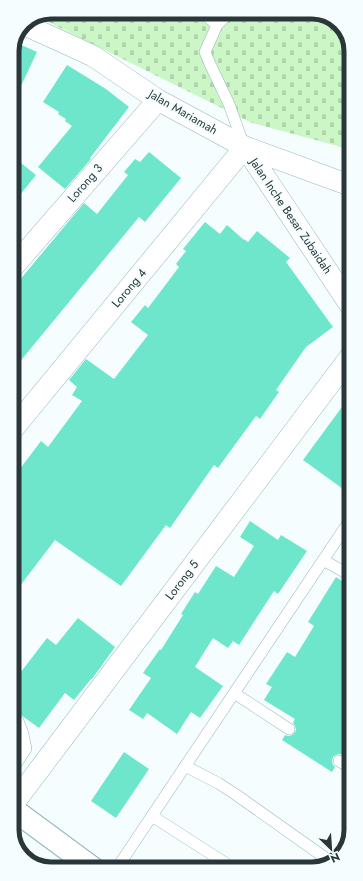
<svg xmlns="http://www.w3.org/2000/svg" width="363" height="881" font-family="Jost,sans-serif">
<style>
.cemetery{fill:url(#cemetery-stones)}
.building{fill:#6ee6cb}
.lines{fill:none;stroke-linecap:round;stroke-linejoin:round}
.lane-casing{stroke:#97b7be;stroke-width:12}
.street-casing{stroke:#97b7be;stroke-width:22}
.secondary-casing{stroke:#97b7be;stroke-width:24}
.lane{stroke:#fff;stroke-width:11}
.street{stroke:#fff;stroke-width:21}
.secondary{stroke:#fff;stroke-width:22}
.labels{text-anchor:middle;stroke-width:4;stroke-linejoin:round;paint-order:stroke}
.street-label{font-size:12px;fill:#2a373a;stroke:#f6fdfe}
.rim{fill:none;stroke:#2a373a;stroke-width:5}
</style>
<defs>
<pattern id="cemetery-stones" width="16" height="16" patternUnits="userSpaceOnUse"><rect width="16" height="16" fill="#ccf6c6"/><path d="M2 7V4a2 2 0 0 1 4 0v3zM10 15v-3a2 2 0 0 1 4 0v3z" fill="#afd4ab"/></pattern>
</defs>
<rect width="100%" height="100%" fill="#f6fdfe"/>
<path class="cemetery" d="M52 12H314L336 20 349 39V149L252 123 38 17Z"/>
<path class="building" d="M17 43 37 52 12 105V52Z
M67 65 106 89 129 107 90 158 91 159 65 189 38 167 72 126 65 121 66 119 58 114 59 112 43 102Z
M149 152 181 178 145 222 139 217 13 370V288L84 203 97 214 128 175 124 172 135 159 140 162Z
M12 156 36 175 12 205Z
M205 222 220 234 227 225 244 240V239L248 242 257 231 290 258 286 262 333 327 306 347 276 390 279 392 260 419 256 416 218 468 214 465 170 528 166 525 121 586 55 540 13 595V478L41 441 48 447 82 401 72 395 77 387 69 380 86 359 114 379 148 335 131 322 145 305 148 308 179 267 176 264 186 251 183 249Z
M350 396V494L303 460Z
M250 521 278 540 281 535 307 551 278 594 274 591 239 645 233 641 228 648 213 638 195 667 223 686 200 718 191 712 177 734 147 713 143 719 129 710 151 678 143 673 160 649 161 650 183 615 181 614 195 592 198 594 216 566 234 577 254 546 240 537Z
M336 577 350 586 351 743 343 755 339 754 336 755 333 757 332 761 333 765 335 767 332 772 282 740 285 735 288 736 292 735 295 732 296 730 295 726 293 723 295 719 264 700 272 687 266 684 287 652 295 657 314 626 308 622Z
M78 618 115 647 92 679H91L74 700 65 693 39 728 14 710V681L47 638 56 645Z
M124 752 149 769 116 818 91 801Z"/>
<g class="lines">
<defs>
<path id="lane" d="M202 12 217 25
M230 12 217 25 205 52 210 64 229 104 244 146
M323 560 348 574 350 573
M234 693 289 729
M339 761 351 768
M185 766 218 783 235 794 331 862
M14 767 26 749 23 734 18 721
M152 816 233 868
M117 868 350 520"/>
<path id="street" d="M23 24 93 56 158 100 245 147 349 185
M245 147 350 305
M13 267 158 100
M13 429 245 147
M14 803 350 357"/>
<path id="secondary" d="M14 810 94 869"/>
</defs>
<use href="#lane" class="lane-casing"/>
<use href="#street" class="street-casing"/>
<use href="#secondary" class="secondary-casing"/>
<use href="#lane" class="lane"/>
<use href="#street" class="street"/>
<use href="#secondary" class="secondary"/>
</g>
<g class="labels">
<g class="street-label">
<text transform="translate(183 112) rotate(30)" y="4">Jalan Mariamah</text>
<text transform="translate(85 183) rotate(-49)" y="4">Lorong 3</text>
<text transform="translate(291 216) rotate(56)" y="4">Jalan Inche Besar Zubaidah</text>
<text transform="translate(129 288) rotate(-50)" y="4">Lorong 4</text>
<text transform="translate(182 580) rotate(-53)" y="4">Lorong 5</text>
</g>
</g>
<path d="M0 0H363V881H0ZM51 19H312A32 32 0 0 1 344 51V830A32 32 0 0 1 312 862H51A32 32 0 0 1 19 830V51A32 32 0 0 1 51 19Z" fill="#f6fdfe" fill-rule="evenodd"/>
<path class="rim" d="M51 19H312A32 32 0 0 1 344 51V830A32 32 0 0 1 312 862H51A32 32 0 0 1 19 830V51A32 32 0 0 1 51 19Z"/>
<g transform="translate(331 849) rotate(155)" stroke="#f6fdfe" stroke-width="3" paint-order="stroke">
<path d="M0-3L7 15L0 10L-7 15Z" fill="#2a373a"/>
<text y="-6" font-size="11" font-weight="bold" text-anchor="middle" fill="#2a373a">N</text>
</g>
</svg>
